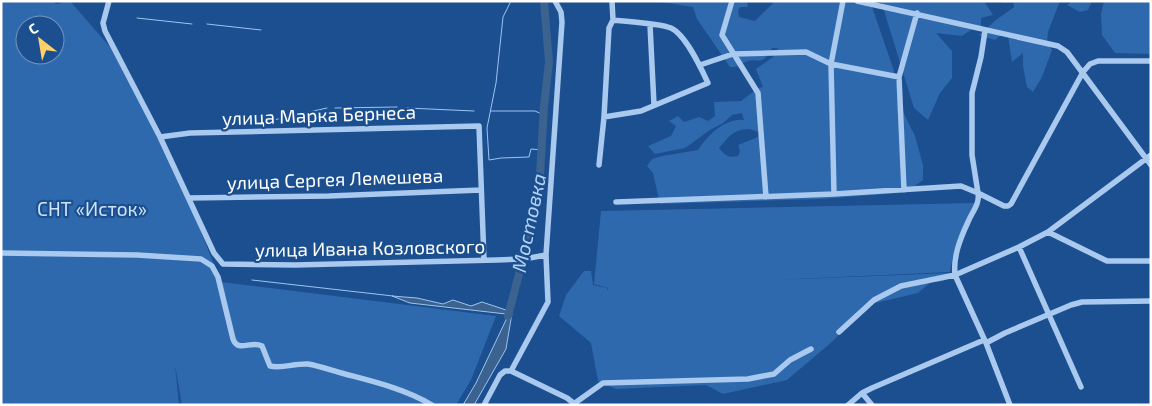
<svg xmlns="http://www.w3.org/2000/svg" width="1152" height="406" font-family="'Exo 2',sans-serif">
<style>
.green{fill:#2e69ad;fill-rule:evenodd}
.water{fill:#3c6290;stroke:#9cc4f0}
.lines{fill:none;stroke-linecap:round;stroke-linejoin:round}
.stream{stroke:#9cc4f0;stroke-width:1}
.river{stroke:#3c6290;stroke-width:8}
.minor{stroke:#a9c9ee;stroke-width:5.5}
.labels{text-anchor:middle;stroke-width:4.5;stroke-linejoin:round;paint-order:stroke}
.street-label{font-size:19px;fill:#fff;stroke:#1b4f8f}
.park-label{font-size:19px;fill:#cfe3fa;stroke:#1b4f8f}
.water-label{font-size:20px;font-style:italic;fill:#b5d3f5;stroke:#1b4f8f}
</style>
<rect width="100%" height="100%" fill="#1b4f8f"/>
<path class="green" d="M1 1H53L56 4 70 1 110 47 156 133 195 217 221 282 496 316 471 380 456 405H182L175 365 179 405H1ZM25 25H55V55H25Z
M655 1H747L748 7H740L738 11 739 17 755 21 775 1H870L893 68 904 114 915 136 923 165V180L907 192 899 193 821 199 660 204 653 173 647 166 652 159 662 156 698 150C708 135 725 118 744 120L742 113 732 115 723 123 710 130 685 148 655 154 648 146 671 136 676 126 669 121 678 116 684 122 699 117 708 121 715 116 714 102 741 101 758 88 763 87 756 69 773 57 778 48H772C762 68 758 57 745 62 738 66 740 67 730 67L697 19 693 7ZM749 129 759 132 758 137 738 145 740 151 738 156C728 158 726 156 719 148 730 136 732 130 749 129Z
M881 1H984L993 15 981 18V28L971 30 962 36 936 33 952 51V78L940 93 928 120 914 108Z
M1002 1H1060L1048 32 1047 42 1052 50 1042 77 1033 92 1027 87 1023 66V53L1012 62 1008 36 1004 33 995 40 979 35 996 20 1014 7 1013 2 1003 3Z
M1072 1H1092L1088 10 1080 12 1067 5Z
M1104 1H1151V54L1115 53 1102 35 1101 14Z
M975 203C963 228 954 244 950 272L774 280 950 273 944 281 931 282 918 293 867 305 833 341 787 380 723 394 706 385 616 389 598 381 591 343 559 316 566 295 584 271H591L593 285 607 288 608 291V288L594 284 601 211Z"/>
<path class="water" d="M392 296 417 298 443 304 453 300 471 306 482 302 506 310 510 307 512 313 506 349 474 405H463L476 383 506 320V314L410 303Z"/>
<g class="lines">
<path class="stream" d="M511 1 503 17 496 83 487 128 489 160 501 158 529 157 531 149 543 150
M137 18 192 24
M207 24 261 30
M335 108 397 107
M407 108 474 111
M491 111H535L544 115
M269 121 327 108
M252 280 393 296"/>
<path class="river" d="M508 316 519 274 521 255 527 241 535 202 539 192 544 106 549 62 544 1"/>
<path class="minor" d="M109 1 103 23 105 31 160 137 214 253 223 264 295 265 497 260 524 259 546 255
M732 1 722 35 758 93 766 197
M857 1 1058 46 1067 52 1073 60 1151 165
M650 25 654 105
M985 31 981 57 972 93V155L978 193 1004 206H1008L1011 204 1083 72 1090 64 1098 61H1151
M700 65 733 54 806 52 831 64 899 77
M604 117 641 111 708 83C701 68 686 35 671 28 663 24 625 21 613 20
M160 137 190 133 479 126 484 260
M599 165 604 117 609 28 613 20 612 1
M904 190 899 77 917 13
M834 194 831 64 843 1
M189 198 329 196 481 190
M616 202 834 194 961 186 978 193C980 204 972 212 968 222 960 239 953 257 955 275L986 343 1010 405
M1048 232 1107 261H1151
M1019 247 1081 387
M1 253 137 255 201 259 212 266 218 277 233 339C238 353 251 340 262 346L270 366C282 369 295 363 308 364 320 366 333 371 345 374 375 382 405 389 432 405
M839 332 874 300 901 286 955 275 1019 247 1048 232 1151 155
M986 343 1005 333 1071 305 1082 302 1151 301
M511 371 567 398 576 405
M862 393 872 405
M575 403 603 383 748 379 774 374 790 360 811 349
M484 405 500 375 505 371H511L548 302 546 255 562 22 561 12 555 1
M848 405 862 393 872 388 984 340"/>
</g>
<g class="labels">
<g class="street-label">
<text transform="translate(319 115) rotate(-2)" y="7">улица Марка Бернеса</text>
<text transform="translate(335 179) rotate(-2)" y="7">улица Сергея Лемешева</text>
<text transform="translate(370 248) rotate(-1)" y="7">улица Ивана Козловского</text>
</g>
<g class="park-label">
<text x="92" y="216">СНТ «Исток»</text>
</g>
<g class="water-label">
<text transform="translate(529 223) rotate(-78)" y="7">Мостовка</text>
</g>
</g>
<rect width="1152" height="406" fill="none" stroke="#ffffff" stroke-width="5"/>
<g transform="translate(40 40) rotate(329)"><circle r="24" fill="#1b4f8f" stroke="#7695bc"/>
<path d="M0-4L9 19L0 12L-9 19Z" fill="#ffd166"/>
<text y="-8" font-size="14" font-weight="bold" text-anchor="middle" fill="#ffffff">С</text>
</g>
</svg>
